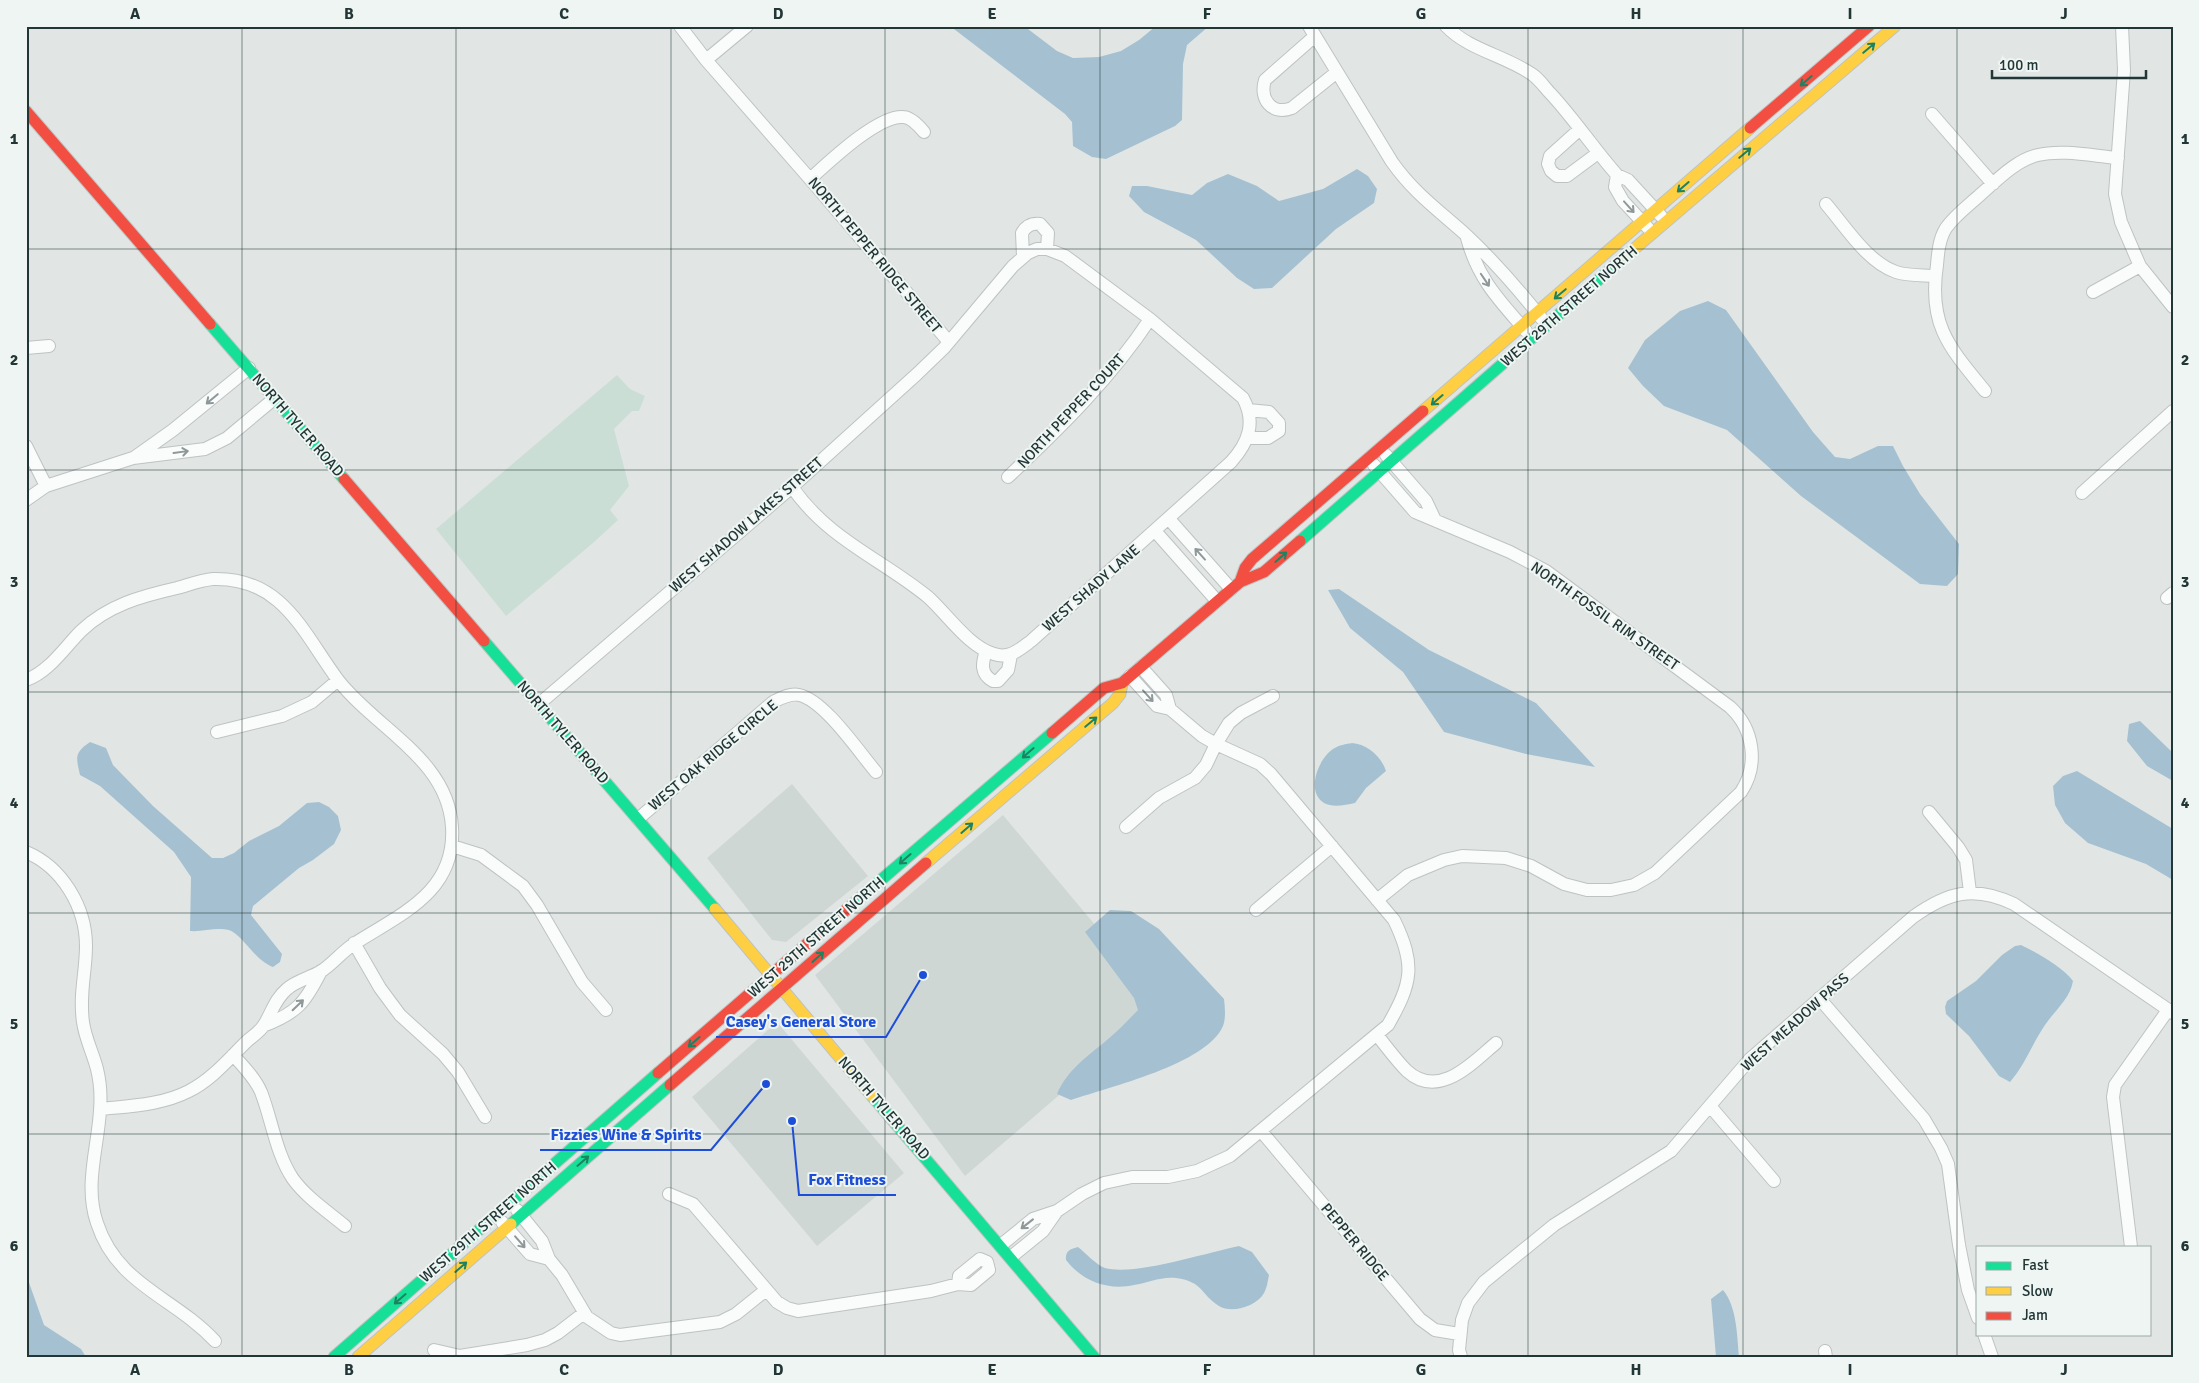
<svg xmlns="http://www.w3.org/2000/svg" width="2199" height="1383" font-family="Signika,sans-serif">
<style>
.built{fill:#cfd7d5}
.green{fill:#cbded5}
.water{fill:#a5c1d1}
.lines{fill:none;stroke-linecap:round;stroke-linejoin:round}
.street-casing{stroke:#bec3c2;stroke-width:14}
.fast-casing{stroke:#bec3c2;stroke-width:13}
.slow-casing{stroke:#bec3c2;stroke-width:13}
.jam-casing{stroke:#bec3c2;stroke-width:13}
.street{stroke:#fafbfb;stroke-width:12}
.fast{stroke:#16e098;stroke-width:11}
.slow{stroke:#ffcf43;stroke-width:11}
.jam{stroke:#f24e42;stroke-width:11}
.oneway{stroke:#1d8262}
.oneway2{stroke:#8e9898}
.grid{fill:none;stroke:#223635;stroke-width:1;stroke-opacity:0.55}
.labels{text-anchor:middle;stroke-width:4;stroke-linejoin:round;paint-order:stroke}
.street-label{font-size:15px;fill:#223635;stroke:#eef5f3}
.leader{fill:none;stroke:#1d4ed8;stroke-width:2}
.callout-dot{fill:#1d4ed8;stroke:#eef5f3;stroke-width:2}
.callout-label{font-size:16px;text-anchor:middle;font-weight:bold;fill:#1d4ed8;stroke:#eef5f3;stroke-width:4;stroke-linejoin:round;paint-order:stroke}
.neatline{fill:none;stroke:#223635;stroke-width:2}
.grid-label{font-size:16px;text-anchor:middle;font-weight:bold;fill:#223635}
</style>
<rect width="100%" height="100%" fill="#e1e6e5"/>
<path class="built" d="M792 784 868 876 786 942 772 940 707 858Z
M1003 815 1163 1006 965 1176 815 975Z
M777 1022 904 1173 817 1246 692 1097Z"/>
<path class="green" d="M617 375 630 389 645 396 639 411H632L614 429 629 486 610 510 618 520 593 543 506 616 436 529Z"/>
<path class="water" d="M950 26H1024L1057 51 1073 58 1099 57 1121 51 1139 40 1156 26H1209L1187 45 1183 64 1182 120 1175 126 1106 159 1092 157 1073 146 1072 122 1065 114Z
M1357 169 1368 176 1377 189 1374 203 1336 229 1272 288 1254 289 1237 278 1196 240 1144 212 1129 196 1132 186H1147L1192 195 1207 183 1228 174 1257 186 1279 201 1323 189Z
M1708 301 1726 310 1813 432 1835 457 1850 459 1878 446H1893L1903 466 1920 494 1959 544 1958 574 1947 586 1920 584 1801 496 1727 430 1664 406 1643 386 1628 368 1645 340 1680 311Z
M1339 589 1429 650 1536 703 1595 767 1526 754 1444 732 1403 672 1350 628 1328 590Z
M2140 721 2173 753V781L2147 766 2127 741 2129 724Z
M90 742 106 748 113 765 153 806 212 858H223L234 853 249 841 279 826 307 803 319 802 329 807 338 816 341 830 334 844 313 860 299 868 253 906 251 915 282 954 280 962 273 967C255 961 242 934 229 930 216 927 203 932 190 931L191 877 174 852 100 786 80 775C76 757 74 753 90 742Z
M1352 743C1367 744 1381 756 1386 771L1366 788 1355 803C1345 805 1333 808 1324 803 1305 791 1319 758 1333 749 1339 745 1346 744 1352 743Z
M2077 771 2173 829V880L2146 864 2088 843 2065 823 2055 805 2053 786 2063 776Z
M1110 910 1131 911 1159 929 1224 999C1225 1008 1226 1018 1223 1026 1207 1064 1109 1087 1071 1100L1057 1094C1067 1070 1088 1056 1107 1040 1118 1031 1128 1020 1138 1010L1134 998 1085 932Z
M2021 945C2036 952 2064 968 2073 981 2070 999 2055 1010 2045 1025 2032 1044 2025 1065 2010 1082L1999 1076 1969 1036 1946 1014 1945 1007 1947 1001 1976 981 2002 955 2015 946Z
M1239 1246 1252 1252 1269 1275C1268 1280 1267 1288 1264 1293 1257 1306 1232 1314 1219 1306 1200 1294 1204 1282 1176 1278 1162 1276 1147 1283 1134 1285 1108 1291 1082 1281 1066 1260 1065 1251 1070 1249 1078 1247 1086 1253 1096 1265 1105 1268 1135 1276 1205 1253 1239 1246Z
M26 1274 44 1325 81 1349 86 1357H26Z
M1723 1290C1737 1307 1737 1335 1739 1357H1716L1711 1299Z"/>
<g class="lines">
<defs>
<path id="street" d="M680 26 706 60 810 179 949 342
M1309 26 1392 162C1414 193 1437 209 1465 234 1493 260 1519 290 1542 319
M1446 26C1470 51 1505 55 1533 75 1540 80 1545 88 1551 94 1575 120 1594 149 1617 175L1628 180 1661 216
M2122 26 2124 70 2115 194 2121 222 2140 266 2173 307
M1315 36 1265 80C1259 99 1272 116 1292 108L1337 72
M706 60 747 26
M1932 114 1993 184
M1580 129 1550 156 1548 164 1551 171 1557 176H1567L1598 153
M1617 175 1615 187 1623 201 1648 228
M810 179C829 162 878 115 903 117 911 117 919 126 924 132
M1826 204C1845 226 1867 262 1896 272 1908 276 1923 275 1935 276
M1467 238C1478 279 1499 300 1526 331
M1023 256 1022 233C1026 226 1031 223 1040 224L1048 233 1047 249
M2093 292 2140 266
M26 348 49 346
M1985 391C1949 347 1928 325 1937 265 1938 253 1939 239 1946 228 1955 215 1969 205 1981 194 1997 180 2016 160 2038 155 2062 149 2093 156 2118 158
M1248 438H1268L1279 431V423L1269 412 1248 410
M26 446 46 486
M1386 455 1426 501 1435 520
M135 457 173 430 249 368
M1374 465 1415 512 1510 552 1546 571 1730 707C1754 729 1759 765 1741 792L1655 873 1634 885 1611 890H1587L1564 884 1531 866 1506 858 1462 856 1444 860 1408 875 1377 900
M1008 477C1060 428 1111 378 1150 319
M2082 493 2173 411
M26 500 46 486 133 458 205 449 227 438 275 398
M1169 519 1231 589
M1155 531 1217 601
M2167 598 2173 593
M986 651C982 663 980 674 993 681H998L1008 670 1011 655
M1141 667 1166 695 1170 709
M26 680C49 672 65 647 81 631 108 605 142 596 177 588 188 585 201 580 213 579 283 577 303 633 338 680 376 729 448 759 452 827 456 891 403 913 357 942 343 950 333 964 320 972 309 978 296 981 287 989 275 999 272 1012 264 1025 260 1032 251 1037 245 1043 228 1060 211 1080 189 1091 162 1105 130 1106 101 1109
M539 704 792 487 917 374 944 348 1013 266 1028 253 1037 249H1047L1065 256 1150 319 1243 398C1256 422 1249 442 1231 462L1031 641C1019 650 1009 659 994 654 969 647 947 614 928 597 880 558 829 540 792 487
M217 732 282 716 312 702 338 680
M1929 812 1958 847 1966 860 1970 892
M638 819 773 702C781 698 790 693 799 695 824 700 859 752 876 772
M1126 827 1159 798 1195 778 1206 765 1216 744 1229 723 1241 713 1273 696
M452 846 481 855 523 886 537 905 582 982 606 1010
M26 852C62 867 86 907 86 946 86 972 79 994 83 1022 85 1038 93 1053 97 1069 100 1081 101 1098 100 1110 98 1148 84 1185 97 1223 117 1285 174 1297 215 1341
M1256 910 1332 846
M354 943 380 988 400 1015 443 1054 458 1072 485 1117
M1819 998 1924 1119 1941 1148 1948 1164 1959 1245 1968 1290 1978 1318
M263 1026C297 1013 305 1003 321 971
M1377 1035C1386 1046 1396 1060 1407 1071 1439 1100 1472 1063 1496 1043
M233 1055C243 1066 255 1078 261 1092 272 1120 276 1154 293 1179 307 1198 327 1211 345 1226
M1710 1106 1774 1181
M1261 1131 1420 1319 1435 1330 1459 1334
M669 1194 693 1204 777 1302 787 1308 798 1311 931 1291 958 1284
M517 1210 542 1241 549 1259 562 1275 587 1317 611 1333 620 1335 720 1322 736 1314 766 1290
M502 1222 530 1254 549 1259
M1001 1245 1033 1219 1057 1211 1082 1194 1104 1183 1132 1177H1168L1197 1171 1230 1156 1388 1025C1412 983 1416 965 1394 920L1271 774 1260 764 1216 744 1202 736 1170 709 1157 706 1130 676
M2131 1247 2113 1097 2115 1085 2168 1010
M1011 1257 1043 1231 1057 1211
M980 1259 987 1262 989 1270 971 1285 958 1284 959 1276Z
M1984 1334 1992 1357
M434 1350 460 1356 527 1345 545 1340 558 1333 584 1313
M1825 1351 1826 1357
M1461 1357 1459 1350 1462 1320 1468 1303 1484 1282 1554 1225 1671 1151 1750 1059 1913 917C1948 892 1974 885 2014 904L2173 1013"/>
<path id="fast" d="M210 324 344 479
M1300 541 1620 261
M484 641 715 909
M846 910 1052 733
M873 1097 1094 1357
M511 1224 670 1085
M334 1357 658 1073"/>
<path id="slow" d="M1620 261 1895 26
M1423 411 1750 128
M926 863 1113 703 1120 694 1122 683
M715 909 873 1097
M358 1357 511 1224"/>
<path id="jam" d="M26 111 210 324
M1750 128 1869 26
M344 479 484 641
M1240 582 1245 568 1252 559 1423 411
M1052 733 1104 688 1122 683 1240 582 1264 572 1300 541
M658 1073 846 910
M670 1085 926 863"/>
</defs>
<use href="#street" class="street-casing"/>
<use href="#fast" class="fast-casing"/>
<use href="#slow" class="slow-casing"/>
<use href="#jam" class="jam-casing"/>
<use href="#street" class="street"/>
<use href="#fast" class="fast"/>
<use href="#slow" class="slow"/>
<use href="#jam" class="jam"/>
</g>
<defs><path id="oneway-shaft" d="M-6 0H5M1.5-3L5.5 0L1.5 3" fill="none" stroke-width="1.6" stroke-linecap="round" stroke-linejoin="round" transform="scale(1.25)"/></defs>
<g class="oneway">
<use href="#oneway-shaft" transform="translate(1869 48) rotate(-40)"/>
<use href="#oneway-shaft" transform="translate(1806 81) rotate(139)"/>
<use href="#oneway-shaft" transform="translate(1745 153) rotate(-40)"/>
<use href="#oneway-shaft" transform="translate(1683 187) rotate(139)"/>
<use href="#oneway-shaft" transform="translate(1560 294) rotate(140)"/>
<use href="#oneway-shaft" transform="translate(1437 400) rotate(139)"/>
<use href="#oneway-shaft" transform="translate(1281 557) rotate(-41)"/>
<use href="#oneway-shaft" transform="translate(1091 722) rotate(-40)"/>
<use href="#oneway-shaft" transform="translate(1028 753) rotate(139)"/>
<use href="#oneway-shaft" transform="translate(967 828) rotate(-41)"/>
<use href="#oneway-shaft" transform="translate(905 859) rotate(139)"/>
<use href="#oneway-shaft" transform="translate(818 957) rotate(-42)"/>
<use href="#oneway-shaft" transform="translate(694 1042) rotate(139)"/>
<use href="#oneway-shaft" transform="translate(583 1161) rotate(-41)"/>
<use href="#oneway-shaft" transform="translate(461 1267) rotate(-41)"/>
<use href="#oneway-shaft" transform="translate(400 1299) rotate(139)"/>
</g>
<g class="oneway2">
<use href="#oneway-shaft" transform="translate(1629 207) rotate(48)"/>
<use href="#oneway-shaft" transform="translate(1485 280) rotate(56)"/>
<use href="#oneway-shaft" transform="translate(212 399) rotate(140)"/>
<use href="#oneway-shaft" transform="translate(181 452) rotate(-8)"/>
<use href="#oneway-shaft" transform="translate(1200 554) rotate(-132)"/>
<use href="#oneway-shaft" transform="translate(1148 696) rotate(48)"/>
<use href="#oneway-shaft" transform="translate(298 1005) rotate(-44)"/>
<use href="#oneway-shaft" transform="translate(1027 1224) rotate(142)"/>
<use href="#oneway-shaft" transform="translate(520 1242) rotate(49)"/>
</g>
<path class="grid" d="M242 26V1357M456 26V1357M671 26V1357M885 26V1357M1100 26V1357M1314 26V1357M1528 26V1357M1743 26V1357M1957 26V1357M26 249H2173M26 470H2173M26 692H2173M26 913H2173M26 1134H2173"/>
<g class="labels">
<g class="street-label">
<text transform="translate(875 255) rotate(50)" y="5">NORTH PEPPER RIDGE STREET</text>
<text transform="translate(1569 306) rotate(-41)" y="5">WEST 29TH STREET NORTH</text>
<text transform="translate(1071 411) rotate(-47)" y="5">NORTH PEPPER COURT</text>
<text transform="translate(298 425) rotate(49)" y="5">NORTH TYLER ROAD</text>
<text transform="translate(746 525) rotate(-41)" y="5">WEST SHADOW LAKES STREET</text>
<text transform="translate(1091 588) rotate(-41)" y="5">WEST SHADY LANE</text>
<text transform="translate(1605 616) rotate(35)" y="5">NORTH FOSSIL RIM STREET</text>
<text transform="translate(563 732) rotate(49)" y="5">NORTH TYLER ROAD</text>
<text transform="translate(713 755) rotate(-40)" y="5">WEST OAK RIDGE CIRCLE</text>
<text transform="translate(816 937) rotate(-41)" y="5">WEST 29TH STREET NORTH</text>
<text transform="translate(1795 1022) rotate(-42)" y="5">WEST MEADOW PASS</text>
<text transform="translate(884 1108) rotate(49)" y="5">NORTH TYLER ROAD</text>
<text transform="translate(488 1222) rotate(-41)" y="5">WEST 29TH STREET NORTH</text>
<text transform="translate(1355 1242) rotate(50)" y="5">PEPPER RIDGE</text>
</g>
</g>
<path class="leader" d="M923 975L886 1037H716M766 1084L711 1150H540M792 1121L799 1195H896"/>
<g class="callout-dot">
<circle cx="923" cy="975" r="5"/>
<circle cx="766" cy="1084" r="5"/>
<circle cx="792" cy="1121" r="5"/>
</g>
<g class="callout-label">
<text x="801" y="1027">Casey's General Store</text>
<text x="626" y="1140">Fizzies Wine &amp; Spirits</text>
<text x="847" y="1185">Fox Fitness</text>
</g>
<rect width="2199" height="1383" fill="none" stroke="#eef5f3" stroke-width="55"/>
<rect x="1976" y="1246" width="175" height="90" fill="#eef5f3" stroke="#9ca9a7"/>
<rect x="1986" y="1262" width="25" height="8" fill="#16e098" stroke="#9ca9a7"/>
<text x="2022" y="1270" font-size="15" fill="#223635">Fast</text>
<rect x="1986" y="1287" width="25" height="8" fill="#ffcf43" stroke="#9ca9a7"/>
<text x="2022" y="1296" font-size="15" fill="#223635">Slow</text>
<rect x="1986" y="1312" width="25" height="8" fill="#f24e42" stroke="#9ca9a7"/>
<text x="2022" y="1320" font-size="15" fill="#223635">Jam</text>
<path d="M1992 70v8h154v-8" fill="none" stroke="#223635" stroke-width="2.5"/>
<text x="1999" y="70" font-size="15" fill="#223635" stroke="#eef5f3" stroke-width="4" paint-order="stroke">100 m</text>
<rect x="28" y="28" width="2144" height="1328" class="neatline"/>
<g class="grid-label">
<text x="135" y="19">A</text>
<text x="349" y="19">B</text>
<text x="564" y="19">C</text>
<text x="778" y="19">D</text>
<text x="992" y="19">E</text>
<text x="1207" y="19">F</text>
<text x="1421" y="19">G</text>
<text x="1636" y="19">H</text>
<text x="1850" y="19">I</text>
<text x="2064" y="19">J</text>
<text x="14" y="144">1</text>
<text x="2185" y="144">1</text>
<text x="14" y="365">2</text>
<text x="2185" y="365">2</text>
<text x="14" y="587">3</text>
<text x="2185" y="587">3</text>
<text x="14" y="808">4</text>
<text x="2185" y="808">4</text>
<text x="14" y="1029">5</text>
<text x="2185" y="1029">5</text>
<text x="14" y="1251">6</text>
<text x="2185" y="1251">6</text>
<text x="135" y="1375">A</text>
<text x="349" y="1375">B</text>
<text x="564" y="1375">C</text>
<text x="778" y="1375">D</text>
<text x="992" y="1375">E</text>
<text x="1207" y="1375">F</text>
<text x="1421" y="1375">G</text>
<text x="1636" y="1375">H</text>
<text x="1850" y="1375">I</text>
<text x="2064" y="1375">J</text>
</g>
</svg>
